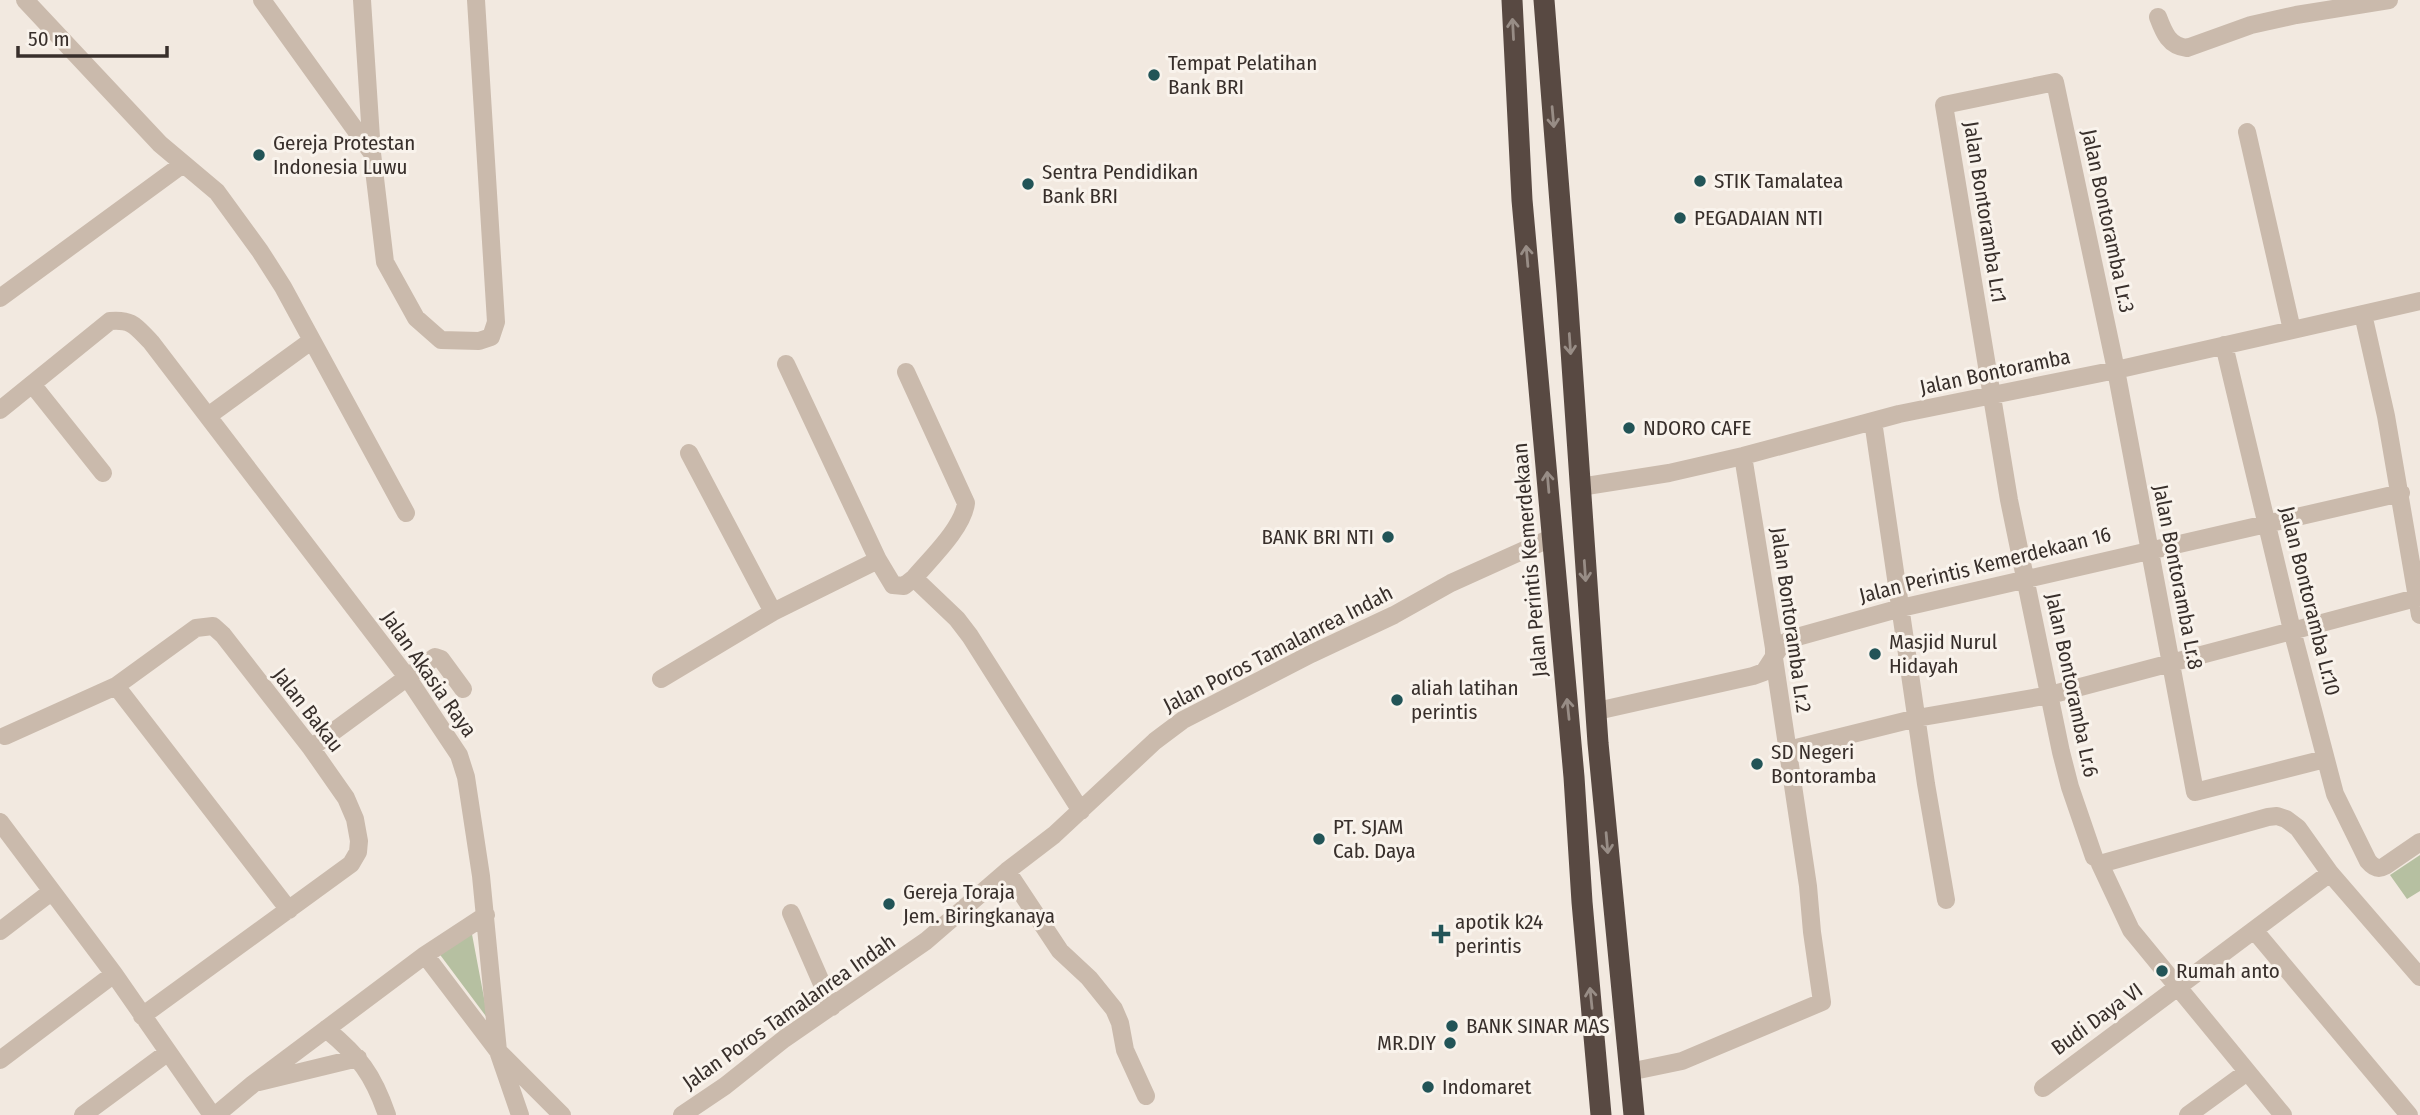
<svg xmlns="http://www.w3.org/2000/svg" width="2420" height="1115" font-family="'Fira Sans Condensed',sans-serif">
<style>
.green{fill:#b6c0a1}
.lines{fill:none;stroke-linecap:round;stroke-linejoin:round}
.minor{stroke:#cabaac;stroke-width:18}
.highway{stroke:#584942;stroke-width:21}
.oneway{stroke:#988d86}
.poi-dot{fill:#225457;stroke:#f9f3ec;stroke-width:2.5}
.labels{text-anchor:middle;stroke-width:6;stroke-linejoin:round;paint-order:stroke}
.poi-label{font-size:21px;fill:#382f2b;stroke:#f9f3ec;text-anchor:start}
.street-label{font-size:21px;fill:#382f2b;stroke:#f9f3ec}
</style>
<rect width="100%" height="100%" fill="#f2e9e0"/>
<path class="green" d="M2420 855V891L2407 899 2390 875Z
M471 929 488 1019 438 952Z"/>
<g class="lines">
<path class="minor" d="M25 0 160 144 217 192 260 251 283 287 406 513
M262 0 372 153
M362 0 372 153 385 262 416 318 441 340 479 341 491 337 496 322 476 0
M2158 17C2164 33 2169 46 2187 48L2251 25 2296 15 2389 0
M2247 132 2292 330
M0 298 183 164
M2363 314 2386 416 2420 615
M2224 345 2292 630 2330 775 2335 794 2368 861C2373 867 2378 870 2385 866L2420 842
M786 364 878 560
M906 372 966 503C963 528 930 559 914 578
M32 384 103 473
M0 410 110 321C133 319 136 327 151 342L407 677 459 755 466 777 481 876 498 1051 562 1115
M208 416 311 341
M1873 421 1926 784 1946 900
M689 453 773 612 878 560 893 585 904 586 914 578 957 619 970 636 1081 811
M1580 487 1669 473 1743 456 1899 414 2116 370 2420 301
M661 679 773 612
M116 686 289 910
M1597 711 1753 676 1764 672 1782 644 1797 637 1901 608 2401 493
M5 736 116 686 196 628 213 626 223 635 311 748 346 798 355 819 359 841 358 852 351 864 142 1016
M311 748 435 657 441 659 463 689
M1788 750 1917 718 2050 695 2420 597
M0 822 114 974 212 1115
M2094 857 2070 787 2061 752 2009 500 1944 105 2055 82 2116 370 2195 792 2325 759
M1007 871 1060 951 1089 978 1114 1009 1120 1023 1125 1050 1146 1096
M791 913 832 1007
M2254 930 2409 1115
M0 931 51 892
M425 955 498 1051 520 1115
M326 1029C359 1056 373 1074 387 1115
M0 1060 114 974
M1629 1072 1682 1061 1822 1002 1812 932 1808 886 1774 658V648L1743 456
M259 1082 358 1058
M2043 1088 2330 873
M83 1115 167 1053
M216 1115 253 1084 425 955 486 915
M682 1115 725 1086 784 1039 926 941 1007 871 1054 835 1155 741 1183 720 1311 654 1394 615 1451 583 1551 538
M2188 1115 2247 1072
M2283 1115 2131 930 2100 864 2268 817 2277 816 2286 819 2298 828 2330 873 2420 977"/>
<path class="highway" d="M1512 0 1522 200 1574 777 1582 902 1601 1115
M1544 0 1567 292 1598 743 1634 1115"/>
</g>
<defs><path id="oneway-shaft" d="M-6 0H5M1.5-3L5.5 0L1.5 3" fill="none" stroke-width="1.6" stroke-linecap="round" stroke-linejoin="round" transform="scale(1.75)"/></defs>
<g class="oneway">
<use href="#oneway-shaft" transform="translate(1513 29) rotate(-93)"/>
<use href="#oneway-shaft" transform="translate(1553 117) rotate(85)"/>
<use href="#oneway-shaft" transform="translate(1527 256) rotate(-95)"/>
<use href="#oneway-shaft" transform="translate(1570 344) rotate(86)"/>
<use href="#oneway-shaft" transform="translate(1548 482) rotate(-95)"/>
<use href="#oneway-shaft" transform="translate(1585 571) rotate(86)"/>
<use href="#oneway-shaft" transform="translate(1568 709) rotate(-96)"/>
<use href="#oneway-shaft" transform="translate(1607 843) rotate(85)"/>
<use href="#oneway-shaft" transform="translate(1591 998) rotate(-96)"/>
</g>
<g class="poi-dot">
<circle cx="1154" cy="75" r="7"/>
<circle cx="259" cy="155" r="7"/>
<circle cx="1700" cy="181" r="7"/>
<circle cx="1028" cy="184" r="7"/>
<circle cx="1680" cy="218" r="7"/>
<circle cx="1629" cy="428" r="7"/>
<circle cx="1388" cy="537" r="7"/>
<circle cx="1875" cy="654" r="7"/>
<circle cx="1397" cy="700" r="7"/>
<circle cx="1757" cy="764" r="7"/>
<circle cx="1319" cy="839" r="7"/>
<circle cx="889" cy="904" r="7"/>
<path d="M1437.5 923.5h7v7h7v7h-7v7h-7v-7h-7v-7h7z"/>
<circle cx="2162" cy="971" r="7"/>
<circle cx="1452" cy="1026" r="7"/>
<circle cx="1450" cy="1043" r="7"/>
<circle cx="1428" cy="1087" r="7"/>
</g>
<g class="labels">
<g class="poi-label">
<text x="1168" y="70">Tempat Pelatihan<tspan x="1168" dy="24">Bank BRI</tspan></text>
<text x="273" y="150">Gereja Protestan<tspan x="273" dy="24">Indonesia Luwu</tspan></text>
<text x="1042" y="179">Sentra Pendidikan<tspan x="1042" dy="24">Bank BRI</tspan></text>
<text x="1714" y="188">STIK Tamalatea</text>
<text x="1694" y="225">PEGADAIAN NTI</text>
<text x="1643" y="435">NDORO CAFE</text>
<text x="1374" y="544" text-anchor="end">BANK BRI NTI</text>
<text x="1889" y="649">Masjid Nurul<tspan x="1889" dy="24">Hidayah</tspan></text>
<text x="1411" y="695">aliah latihan<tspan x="1411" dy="24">perintis</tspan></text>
<text x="1771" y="759">SD Negeri<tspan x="1771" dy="24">Bontoramba</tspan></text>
<text x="1333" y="834">PT. SJAM<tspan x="1333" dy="24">Cab. Daya</tspan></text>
<text x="903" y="899">Gereja Toraja<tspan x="903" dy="24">Jem. Biringkanaya</tspan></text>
<text x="1455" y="929">apotik k24<tspan x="1455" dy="24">perintis</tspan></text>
<text x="2176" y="978">Rumah anto</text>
<text x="1466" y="1033">BANK SINAR MAS</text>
<text x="1436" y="1050" text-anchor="end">MR.DIY</text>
<text x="1442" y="1094">Indomaret</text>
</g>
<g class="street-label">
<text transform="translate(1985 212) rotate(81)" y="7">Jalan Bontoramba Lr.1</text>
<text transform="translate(2108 221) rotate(78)" y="7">Jalan Bontoramba Lr.3</text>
<text transform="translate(1995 372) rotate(-12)" y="7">Jalan Bontoramba</text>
<text transform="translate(1530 560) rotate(-95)" y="7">Jalan Perintis Kemerdekaan</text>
<text transform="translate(1985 565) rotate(-14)" y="7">Jalan Perintis Kemerdekaan 16</text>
<text transform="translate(2178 577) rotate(79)" y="7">Jalan Bontoramba Lr.8</text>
<text transform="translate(2310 601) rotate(76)" y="7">Jalan Bontoramba Lr.10</text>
<text transform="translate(1791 620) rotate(82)" y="7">Jalan Bontoramba Lr.2</text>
<text transform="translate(1278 649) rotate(-27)" y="7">Jalan Poros Tamalanrea Indah</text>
<text transform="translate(429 674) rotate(55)" y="7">Jalan Akasia Raya</text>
<text transform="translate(2072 685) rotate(78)" y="7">Jalan Bontoramba Lr.6</text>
<text transform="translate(308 710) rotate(52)" y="7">Jalan Bakau</text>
<text transform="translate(789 1012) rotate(-35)" y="7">Jalan Poros Tamalanrea Indah</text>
<text transform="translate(2097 1019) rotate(-36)" y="7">Budi Daya VI</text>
</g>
</g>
<path d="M18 46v10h149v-10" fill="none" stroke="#382f2b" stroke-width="3.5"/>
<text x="28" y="46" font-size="21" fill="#382f2b" stroke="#f9f3ec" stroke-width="5" paint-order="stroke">50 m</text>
</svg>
